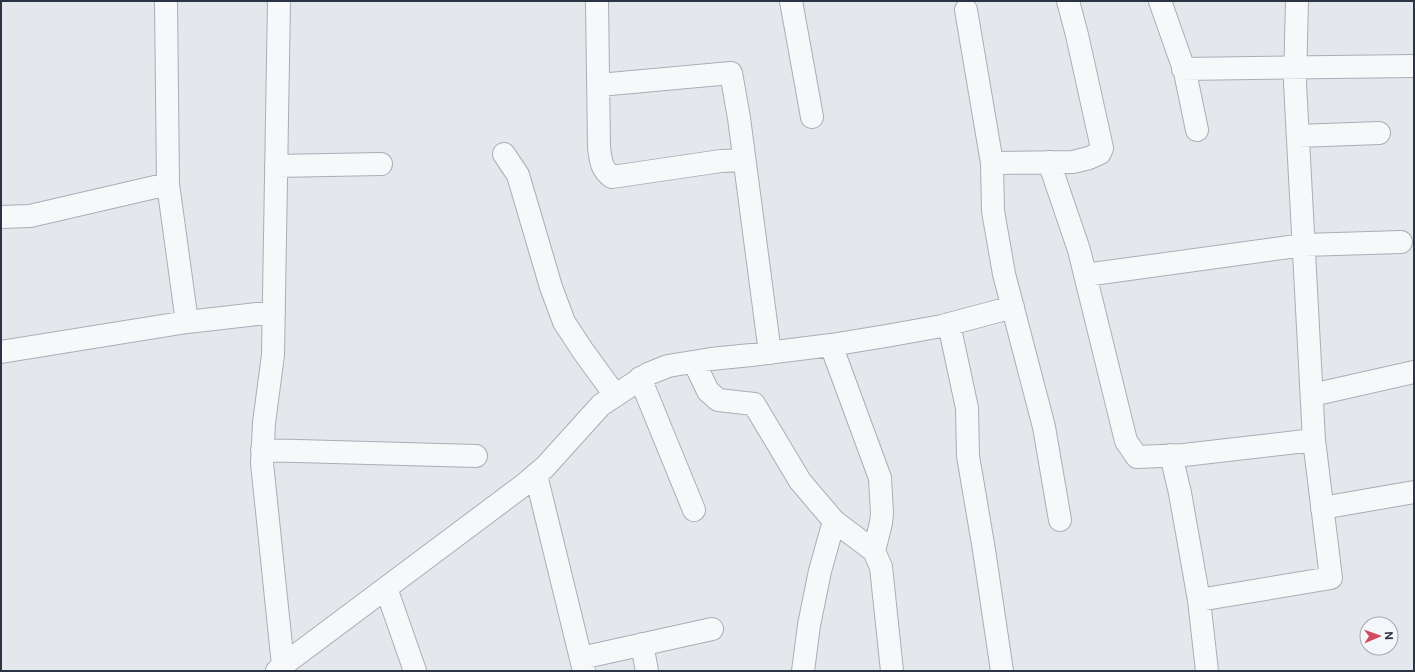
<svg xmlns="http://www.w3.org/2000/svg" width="1415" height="672" font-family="'Public Sans',sans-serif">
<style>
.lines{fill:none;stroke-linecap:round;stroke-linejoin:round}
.minor-casing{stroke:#a9aeb7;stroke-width:24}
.minor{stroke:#f7f8fa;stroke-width:22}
</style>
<rect width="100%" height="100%" fill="#e4e7ec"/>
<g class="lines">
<defs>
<path id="minor" d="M166 1 168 184 187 322
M279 1 273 355 264 423 262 463 283 665
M597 1 599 148C601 161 601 169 612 177L721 161 744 160
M791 1 812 117
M1160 1 1185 72 1197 130
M966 10 992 163 993 211 1004 274 1044 427 1060 520
M1183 69 1414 66
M599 85 731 73 739 118 770 353
M1298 136 1379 133
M504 154 518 175 551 287 564 322 583 351 615 395
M1049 162 1079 250 1126 441 1137 457 1184 455 1314 440 1295 83 1297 1
M992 163 1073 162 1089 158 1100 153 1102 148 1077 35 1068 1
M276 166 381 164
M1 217 30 216 168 184
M1085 275 1304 245 1401 242
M949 324 967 408 968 456 984 550 1002 671
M831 345 880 478 882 513 881 523 874 551
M1 352 187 322 274 312
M694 362 708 391 718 400 754 404 800 481 834 521 874 551 881 567 892 671
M640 378 694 510
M1312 395 1414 372
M262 450 476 456
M1171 455 1180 493 1199 600 1207 671
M536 475 584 671
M1322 508 1414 492
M386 588 415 671
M1199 600 1331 578 1314 440
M642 644 647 671
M581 658 712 629
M277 671 283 665 525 484 545 467 601 405 648 374 668 366 711 359 751 355 831 345 886 336 942 326 1013 307
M803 671 809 625 820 571 834 521"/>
</defs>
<use href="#minor" class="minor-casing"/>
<use href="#minor" class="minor"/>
</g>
<rect width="1415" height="672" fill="none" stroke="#2b3445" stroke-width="4"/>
<g transform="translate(1379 636) rotate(88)"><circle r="19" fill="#f4f6f9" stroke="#a4a8b1"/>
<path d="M0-3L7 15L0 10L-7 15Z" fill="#d1495b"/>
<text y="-6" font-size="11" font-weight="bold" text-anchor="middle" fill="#2b3445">N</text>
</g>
</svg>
